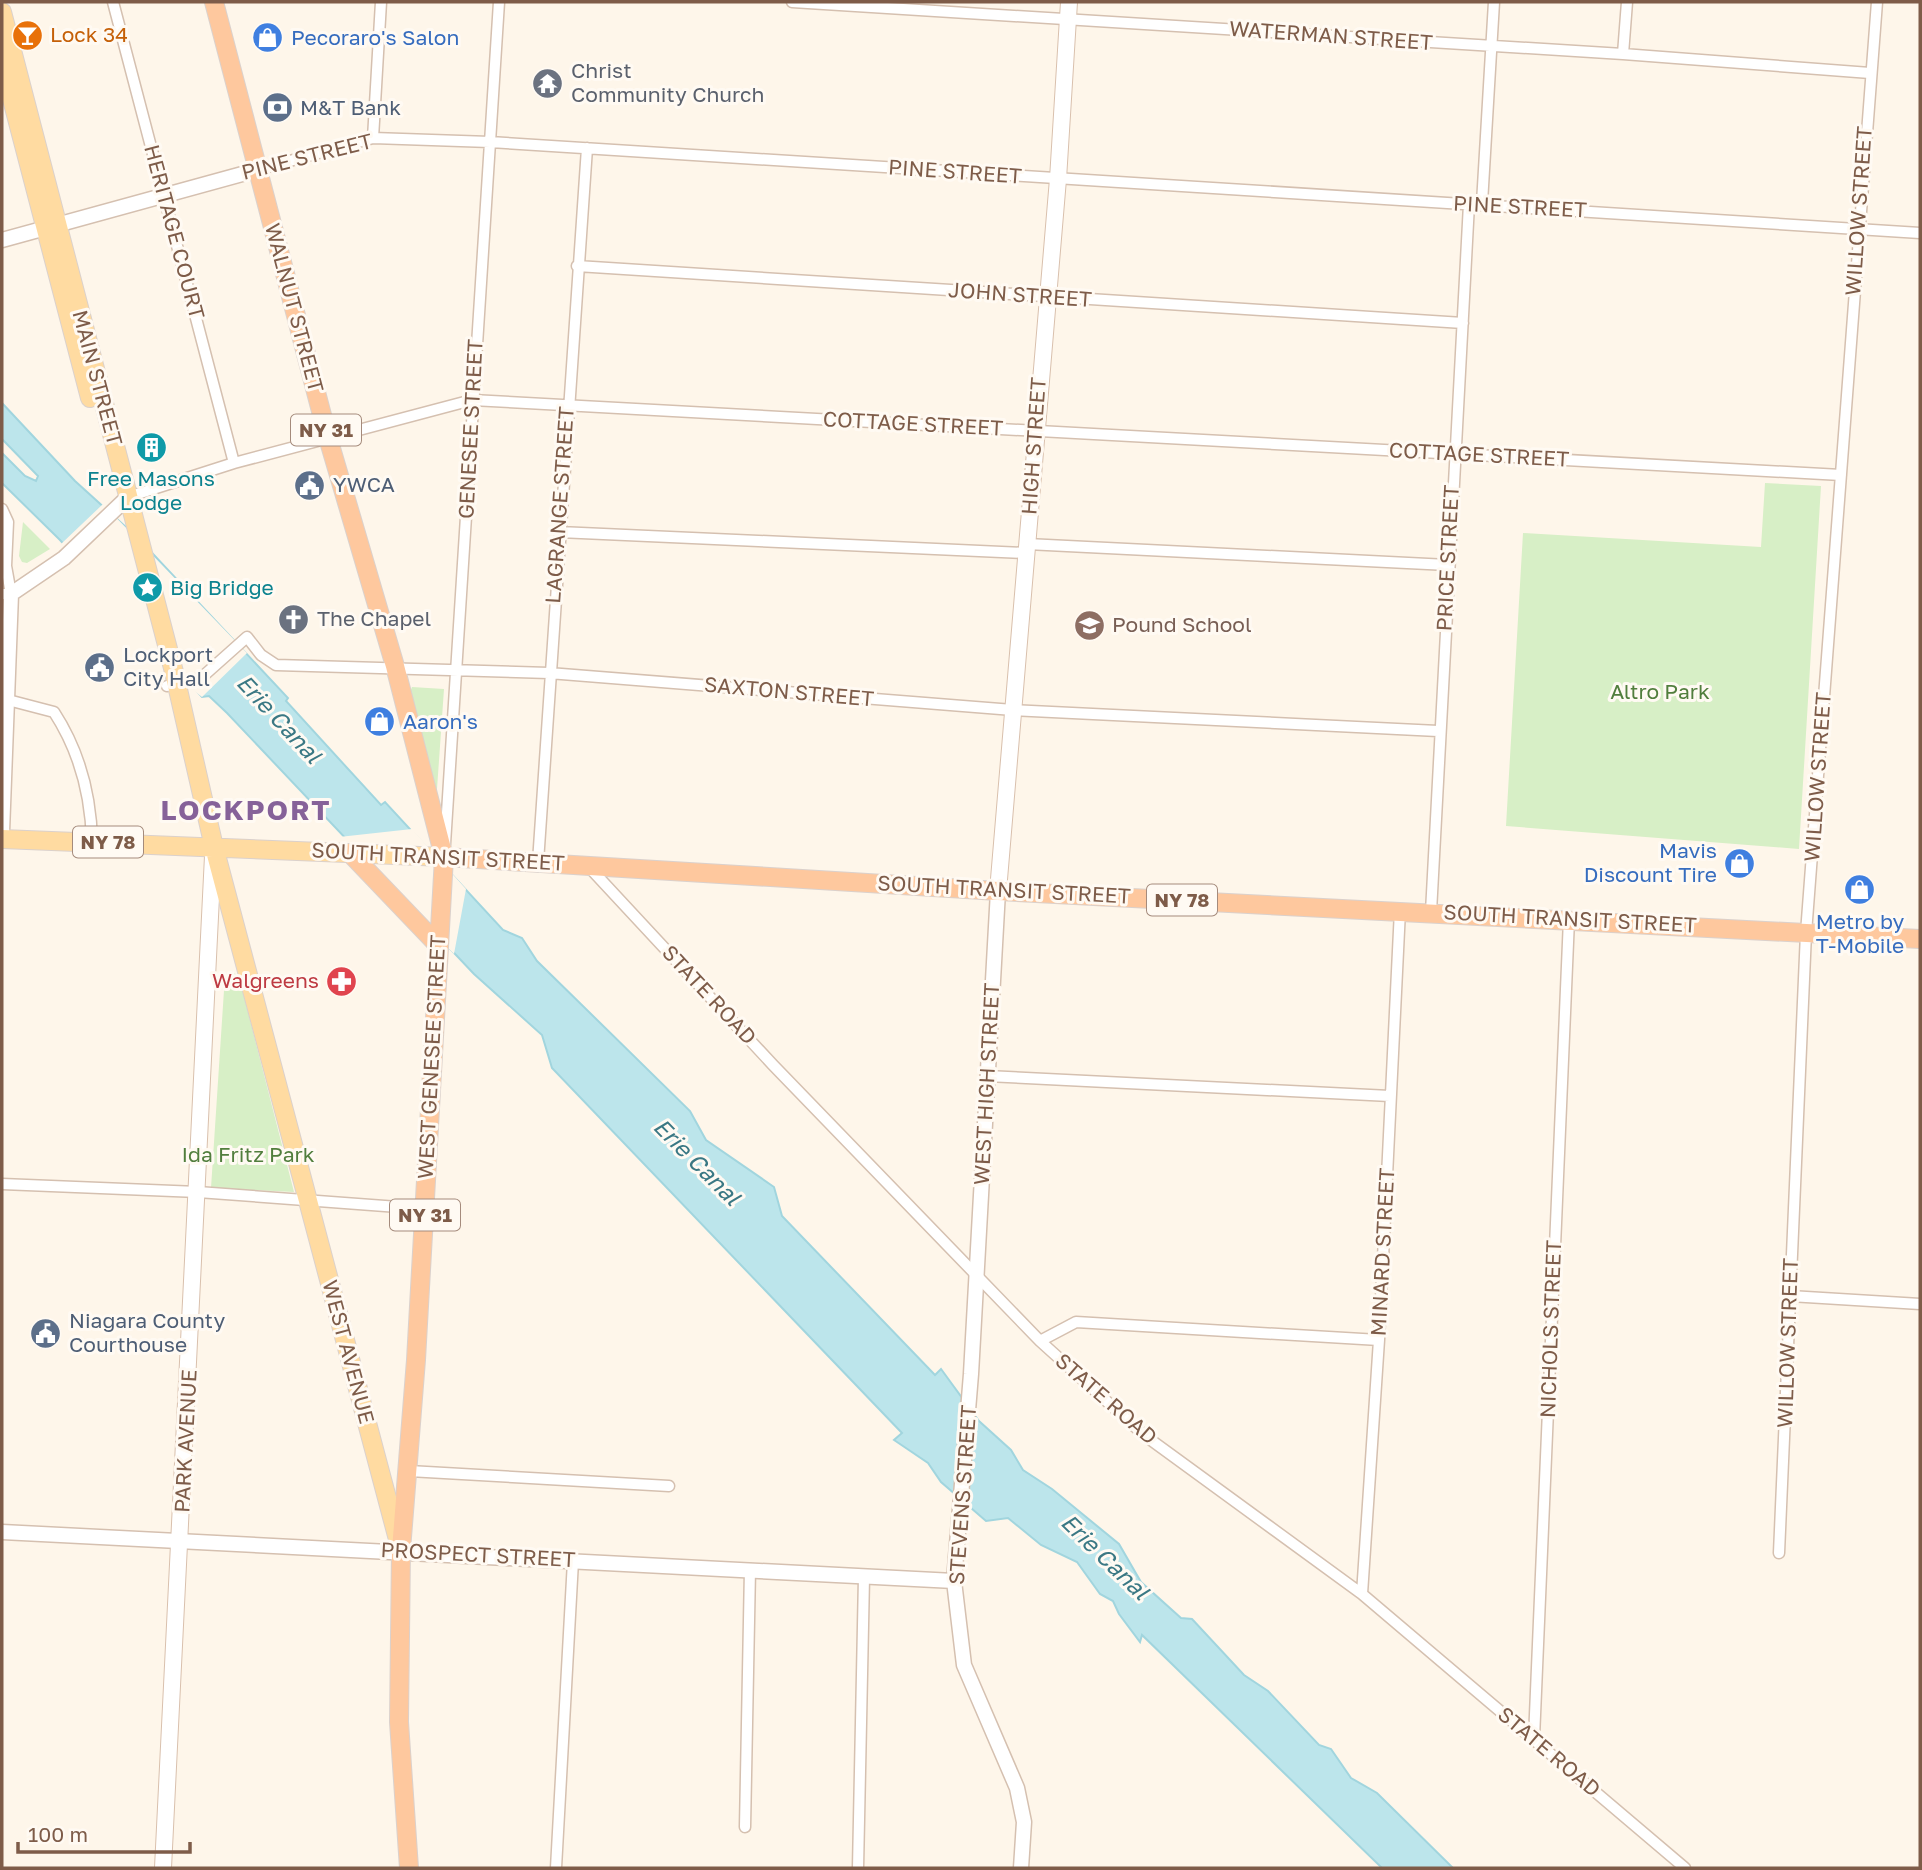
<svg xmlns="http://www.w3.org/2000/svg" width="1922" height="1870" font-family="'Golos Text',sans-serif">
<style>
.green{fill:#d7efc6}
.water{fill:#bce5eb;stroke:#a1d5de;stroke-width:2}
.pier{fill:#fef6ea}
.lines{fill:none;stroke-linecap:round;stroke-linejoin:round}
.minor-casing{stroke:#d5c0b0;stroke-width:13}
.tertiary-casing{stroke:#d5c0b0;stroke-width:17}
.secondary-casing{stroke:#d9c0ad;stroke-width:18}
.primary-casing{stroke:#dbd1cc;stroke-width:20}
.trunk-casing{stroke:#dbd1cc;stroke-width:20}
.minor{stroke:#fff;stroke-width:10}
.tertiary{stroke:#fff;stroke-width:14}
.secondary{stroke:#fff;stroke-width:16}
.primary{stroke:#ffdba1;stroke-width:18}
.trunk{stroke:#fec89e;stroke-width:18}
.labels{text-anchor:middle;stroke-width:6;stroke-linejoin:round;paint-order:stroke}
.shield{fill:#fffaf3;stroke:#a58b7c;stroke-width:2}
.shield-label{font-size:19px;font-weight:bold;fill:#7e5c49}
.food-label{font-size:21px;fill:#c56008;stroke:#fffaf3;text-anchor:start}
.street-label{font-size:21px;fill:#7e5c49;stroke:#fffaf3}
.shop-label{font-size:21px;fill:#366cbe;stroke:#fffaf3;text-anchor:start}
.worship-label{font-size:21px;fill:#5b616d;stroke:#fffaf3;text-anchor:start}
.service-label{font-size:21px;fill:#4e5e75;stroke:#fffaf3;text-anchor:start}
.culture-label{font-size:21px;fill:#0d838f;stroke:#fffaf3}
.education-label{font-size:21px;fill:#785e54;stroke:#fffaf3;text-anchor:start}
.park-label{font-size:21px;fill:#517e3d;stroke:#fffaf3}
.health-label{font-size:21px;fill:#be3a42;stroke:#fffaf3;text-anchor:end}
.water-label{font-size:23px;font-style:italic;fill:#3a7884;stroke:#fffaf3}
.district-label{font-size:28px;font-weight:bold;letter-spacing:2px;fill:#866299;stroke:#fffaf3}
</style>
<rect width="100%" height="100%" fill="#fef6ea"/>
<path class="green" d="M1765 483 1821 486 1799 849 1506 826 1523 533 1761 547Z
M23 522 50 549 27 563 22 562 19 556Z
M412 687 444 689 437 789 433 788 410 692Z
M232 971 239 977 294 1192 211 1188 225 975Z"/>
<path class="water" d="M2 403 75 481 139 539 288 698 286 701 381 805 385 802 503 930 522 938 537 961 690 1111 706 1140 774 1187 782 1216 935 1375 941 1369 979 1421 1011 1450 1023 1470 1052 1489 1119 1544 1141 1582 1181 1618 1192 1619 1244 1675 1268 1691 1319 1745 1331 1749 1351 1778 1377 1793 1453 1868H1382L1142 1635 1140 1642 1119 1614 1113 1601 1100 1594 1077 1562 1041 1545 1008 1518 986 1521 941 1482 928 1463 894 1440 902 1433 552 1068 542 1035 474 974 227 713 209 696 202 697 60 540 2 483V453L25 476 36 481 38 476 2 439Z"/>
<path class="pier" d="M103 504 247 653 202 697 184 683 60 545Z
M412 829 466 889 454 954 339 837Z"/>
<g class="lines">
<defs>
<path id="minor" d="M113 2 234 463
M792 2 1623 54 1870 73
M1623 54 1627 2
M373 138 381 2
M257 170 373 138 490 142 1920 233
M1482 203 1494 2
M577 266 1463 323
M128 497 234 463 472 400 1841 475
M2 509 8 522 6 566 11 594H2
M559 532 1026 553
M1027 544 1448 565
M167 686 201 678 247 637 261 655 276 665 549 673 1013 710 1438 731
M8 700 54 712C80 752 91 794 92 842
M445 844 499 2
M538 862 587 148
M589 867 773 1065 1040 1341 1144 1435 1362 1594 1685 1868
M1431 912 1469 204
M987 1076 1390 1096
M2 1184 198 1192 425 1209
M1790 1296 1920 1304
M1040 1341 1076 1322 1379 1340
M409 1471 669 1486
M1779 1553 1806 933 1877 2
M1362 1594 1379 1340 1400 910
M1534 1738 1569 919
M745 1827 750 1569
M556 1868 573 1561
M858 1868 864 1577"/>
<path id="tertiary" d="M2 240 257 170
M2 832 11 594 64 558 128 497
M998 891 971 1374 954 1581 964 1665 1017 1788 1024 1822 1021 1868
M2 1532 954 1581"/>
<path id="secondary" d="M998 891 1058 179 1069 2
M163 1868 213 856"/>
<path id="primary" d="M2 12 174 672 214 847 400 1547
M2 61 90 398
M2 839 444 857"/>
<path id="trunk" d="M214 2 328 438 395 666 444 857 416 1360 401 1550 399 1722 409 1868
M350 853 437 944
M444 857 998 891 1920 939"/>
</defs>
<use href="#minor" class="minor-casing"/>
<use href="#tertiary" class="tertiary-casing"/>
<use href="#secondary" class="secondary-casing"/>
<use href="#primary" class="primary-casing"/>
<use href="#trunk" class="trunk-casing"/>
<use href="#minor" class="minor"/>
<use href="#tertiary" class="tertiary"/>
<use href="#secondary" class="secondary"/>
<use href="#primary" class="primary"/>
<use href="#trunk" class="trunk"/>
</g>
<defs>
<symbol id="bar-disc" viewBox="-11 -11 22 22"><circle r="9.5" fill="#e8710a" stroke="#fffaf3"/><path d="M-6-5H6L.8 .8V4.5H3.5V6h-7V4.5H-.8V.8Z" fill="#fff"/></symbol>
<symbol id="shop-disc" viewBox="-11 -11 22 22"><circle r="9.5" fill="#3f7fe0" stroke="#fffaf3"/><path d="M-5-2.5h2.3a2.7 3.5 0 0 1 5.4 0H5L5.5 6h-11ZM-1.5-2.5h3a1.5 2.3 0 0 0-3 0Z" fill="#fff"/></symbol>
<symbol id="temple-disc" viewBox="-11 -11 22 22"><circle r="9.5" fill="#6b7280" stroke="#fffaf3"/><path d="M0-6L5-2H3V0L6.5 2.5H4V6H1.5V3h-3V6H-4V2.5H-6.5L-3 0V-2H-5Z" fill="#fff"/></symbol>
<symbol id="bank-disc" viewBox="-11 -11 22 22"><circle r="9.5" fill="#5c6f8a" stroke="#fffaf3"/><path d="M-6-4H6V4H-6ZM0-2.3a2.3 2.3 0 1 0 0 4.6a2.3 2.3 0 1 0 0-4.6Z" fill="#fff"/></symbol>
<symbol id="building-disc" viewBox="-11 -11 22 22"><circle r="9.5" fill="#0f9aa8" stroke="#fffaf3"/><path d="M-4-6H4V6H1V3H-1V6H-4ZM-2.5-4.3h1.7v1.8h-1.7ZM.8-4.3h1.7v1.8H.8ZM-2.5-1h1.7V.8h-1.7ZM.8-1h1.7V.8H.8Z" fill="#fff"/></symbol>
<symbol id="civic-disc" viewBox="-11 -11 22 22"><circle r="9.5" fill="#5c6f8a" stroke="#fffaf3"/><path d="M-.6-6.5H3V-4.5H.6V-3L4-1V1h2V6H-6V1h2V-1L-.6-3ZM-1.2 2.5V6h2.4V2.5Z" fill="#fff"/></symbol>
<symbol id="sight-disc" viewBox="-11 -11 22 22"><circle r="9.5" fill="#0f9aa8" stroke="#fffaf3"/><path d="M0-6L1.8-2.2L6-1.7L2.9 1.2L3.7 5.4L0 3.3L-3.7 5.4L-2.9 1.2L-6-1.7L-1.8-2.2Z" fill="#fff"/></symbol>
<symbol id="church-disc" viewBox="-11 -11 22 22"><circle r="9.5" fill="#6b7280" stroke="#fffaf3"/><path d="M-1.2-6h2.4v3.5h3.3v2.4h-3.3V6h-2.4V-.1h-3.3v-2.4h3.3Z" fill="#fff"/></symbol>
<symbol id="school-disc" viewBox="-11 -11 22 22"><circle r="9.5" fill="#8d6e63" stroke="#fffaf3"/><path d="M0-5L7-2L0 1L-7-2ZM-4 1L0 2.5L4 1V4Q0 6-4 4Z" fill="#fff"/></symbol>
<symbol id="pharmacy-disc" viewBox="-11 -11 22 22"><circle r="9.5" fill="#e0444e" stroke="#fffaf3"/><path d="M-2-6h4v4h4v4h-4v4h-4v-4h-4v-4h4Z" fill="#fff"/></symbol>
</defs>
<g fill-rule="evenodd">
<use href="#bar-disc" x="10" y="18" width="35" height="35"/>
<use href="#shop-disc" x="250" y="20" width="35" height="35"/>
<use href="#temple-disc" x="530" y="66" width="35" height="35"/>
<use href="#bank-disc" x="260" y="90" width="35" height="35"/>
<use href="#building-disc" x="134" y="430" width="35" height="35"/>
<use href="#civic-disc" x="292" y="468" width="35" height="35"/>
<use href="#sight-disc" x="130" y="570" width="35" height="35"/>
<use href="#church-disc" x="276" y="602" width="35" height="35"/>
<use href="#school-disc" x="1072" y="608" width="35" height="35"/>
<use href="#civic-disc" x="82" y="650" width="35" height="35"/>
<use href="#shop-disc" x="362" y="704" width="35" height="35"/>
<use href="#shop-disc" x="1722" y="846" width="35" height="35"/>
<use href="#shop-disc" x="1842" y="872" width="35" height="35"/>
<use href="#pharmacy-disc" x="324" y="964" width="35" height="35"/>
<use href="#civic-disc" x="28" y="1316" width="35" height="35"/>
</g>
<g class="labels">
<g class="shield">
<rect x="291" y="414.5" width="70" height="31" rx="5"/>
<rect x="73" y="826.5" width="70" height="31" rx="5"/>
<rect x="1147" y="884.5" width="70" height="31" rx="5"/>
<rect x="390" y="1199.5" width="70" height="31" rx="5"/>
</g>
<g class="shield-label">
<text x="326" y="437">NY 31</text>
<text x="108" y="849">NY 78</text>
<text x="1182" y="907">NY 78</text>
<text x="425" y="1222">NY 31</text>
</g>
<g class="food-label">
<text x="50" y="42">Lock 34</text>
</g>
<g class="street-label">
<text transform="translate(1331 36) rotate(4)" y="7">WATERMAN STREET</text>
<text transform="translate(307 157) rotate(-14)" y="7">PINE STREET</text>
<text transform="translate(955 172) rotate(4)" y="7">PINE STREET</text>
<text transform="translate(1520 207) rotate(3)" y="7">PINE STREET</text>
<text transform="translate(1859 211) rotate(-86)" y="7">WILLOW STREET</text>
<text transform="translate(174 232) rotate(75)" y="7">HERITAGE COURT</text>
<text transform="translate(1020 295) rotate(4)" y="7">JOHN STREET</text>
<text transform="translate(294 308) rotate(75)" y="7">WALNUT STREET</text>
<text transform="translate(97 378) rotate(75)" y="7">MAIN STREET</text>
<text transform="translate(913 424) rotate(3)" y="7">COTTAGE STREET</text>
<text transform="translate(471 429) rotate(-87)" y="7">GENESEE STREET</text>
<text transform="translate(1034 446) rotate(-86)" y="7">HIGH STREET</text>
<text transform="translate(1479 455) rotate(3)" y="7">COTTAGE STREET</text>
<text transform="translate(560 505) rotate(-86)" y="7">LAGRANGE STREET</text>
<text transform="translate(1448 558) rotate(-87)" y="7">PRICE STREET</text>
<text transform="translate(789 692) rotate(5)" y="7">SAXTON STREET</text>
<text transform="translate(1818 777) rotate(-86)" y="7">WILLOW STREET</text>
<text transform="translate(438 857) rotate(3)" y="7">SOUTH TRANSIT STREET</text>
<text transform="translate(1004 890) rotate(3)" y="7">SOUTH TRANSIT STREET</text>
<text transform="translate(1570 919) rotate(3)" y="7">SOUTH TRANSIT STREET</text>
<text transform="translate(709 995) rotate(47)" y="7">STATE ROAD</text>
<text transform="translate(432 1057) rotate(-87)" y="7">WEST GENESEE STREET</text>
<text transform="translate(987 1084) rotate(-87)" y="7">WEST HIGH STREET</text>
<text transform="translate(1383 1252) rotate(-87)" y="7">MINARD STREET</text>
<text transform="translate(1551 1329) rotate(-88)" y="7">NICHOLS STREET</text>
<text transform="translate(1788 1343) rotate(-88)" y="7">WILLOW STREET</text>
<text transform="translate(348 1352) rotate(75)" y="7">WEST AVENUE</text>
<text transform="translate(1106 1399) rotate(41)" y="7">STATE ROAD</text>
<text transform="translate(186 1441) rotate(-87)" y="7">PARK AVENUE</text>
<text transform="translate(963 1495) rotate(-86)" y="7">STEVENS STREET</text>
<text transform="translate(478 1555) rotate(3)" y="7">PROSPECT STREET</text>
<text transform="translate(1549 1752) rotate(40)" y="7">STATE ROAD</text>
</g>
<g class="shop-label">
<text x="291" y="45">Pecoraro's Salon</text>
<text x="403" y="729">Aaron's</text>
<text x="1717" y="858" text-anchor="end">Mavis<tspan x="1717" dy="24">Discount Tire</tspan></text>
<text x="1860" y="929" text-anchor="middle">Metro by<tspan x="1860" dy="24">T-Mobile</tspan></text>
</g>
<g class="worship-label">
<text x="571" y="78">Christ<tspan x="571" dy="24">Community Church</tspan></text>
<text x="317" y="626">The Chapel</text>
</g>
<g class="service-label">
<text x="300" y="115">M&amp;T Bank</text>
<text x="333" y="492">YWCA</text>
<text x="123" y="662">Lockport<tspan x="123" dy="24">City Hall</tspan></text>
<text x="69" y="1328">Niagara County<tspan x="69" dy="24">Courthouse</tspan></text>
</g>
<g class="culture-label">
<text x="151" y="486">Free Masons<tspan x="151" dy="24">Lodge</tspan></text>
<text x="170" y="595" text-anchor="start">Big Bridge</text>
</g>
<g class="education-label">
<text x="1112" y="632">Pound School</text>
</g>
<g class="park-label">
<text x="1660" y="699">Altro Park</text>
<text x="248" y="1162">Ida Fritz Park</text>
</g>
<g class="health-label">
<text x="319" y="988">Walgreens</text>
</g>
<g class="water-label">
<text transform="translate(279 719) rotate(47)" y="8">Erie Canal</text>
<text transform="translate(697 1162) rotate(45)" y="8">Erie Canal</text>
<text transform="translate(1105 1557) rotate(44)" y="8">Erie Canal</text>
</g>
<g class="district-label">
<text x="246" y="820">LOCKPORT</text>
</g>
</g>
<rect width="1922" height="1870" fill="none" stroke="#7e5c49" stroke-width="7"/>
<path d="M18 1842v10h172v-10" fill="none" stroke="#7e5c49" stroke-width="3.5"/>
<text x="28" y="1842" font-size="21" fill="#7e5c49" stroke="#fffaf3" stroke-width="5" paint-order="stroke">100 m</text>
</svg>
